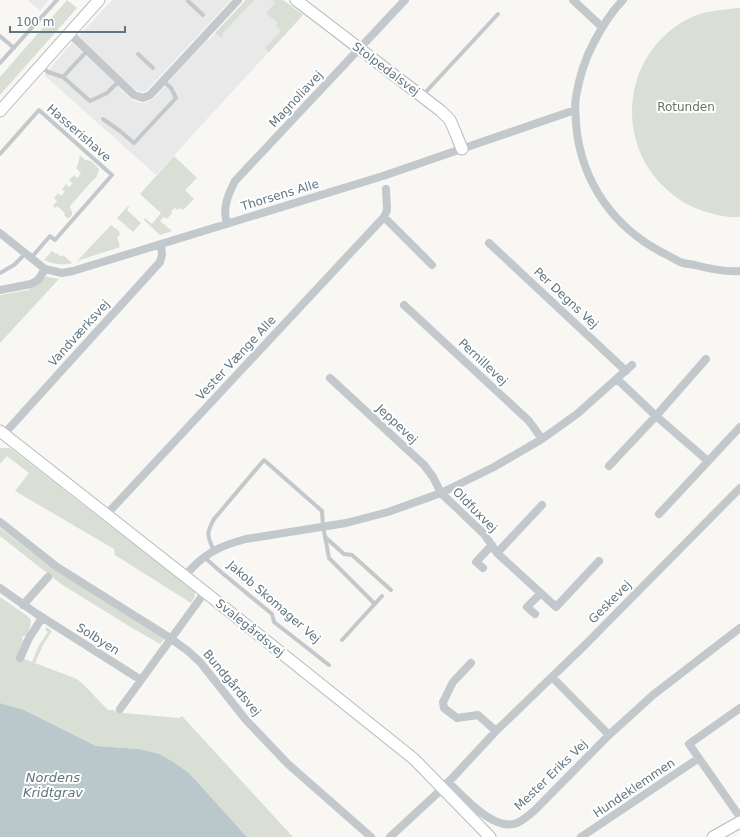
<svg xmlns="http://www.w3.org/2000/svg" width="740" height="837" font-family="'DejaVu Sans',sans-serif">
<style>
.built{fill:#e8e9e8}
.green{fill:#d9dfd5}
.water{fill:#bac8cb}
.lines{fill:none;stroke-linecap:round;stroke-linejoin:round}
.secondary-casing{stroke:#b5bcbf;stroke-width:13}
.lane{stroke:#c2c8cb;stroke-width:4}
.street{stroke:#c2c8cb;stroke-width:8}
.secondary{stroke:#fff;stroke-width:11}
.labels{text-anchor:middle;stroke-width:4;stroke-linejoin:round;paint-order:stroke}
.street-label{font-size:12px;fill:#617681;stroke:#fff}
.park-label{font-size:12px;fill:#677861;stroke:#fff}
.water-label{font-size:13px;font-style:italic;fill:#5c767c;stroke:#fff}
</style>
<rect width="100%" height="100%" fill="#f8f7f4"/>
<path class="built" d="M28 0H49L40 11Z
M112 0H231L146 91 141 92 138 91 131 86 79 37V36Z
M246 0H283L303 15 207 119 156 175 44 75 72 43 121 88 120 89 132 100 140 103H146L154 98 208 39 209 40Z"/>
<path class="green" d="M67 0 77 8 0 95V77Z
M246 0H254L222 34 224 36 221 38 215 33Z
M272 0H283L303 15 269 52 265 48 281 31 276 26 278 23 266 13 275 3Z
M737 8H740V217C726 218 711 214 698 209 684 204 672 195 661 184 612 133 627 47 692 17 706 11 721 10 737 8Z
M80 155 85 160 91 161 99 169C97 175 97 178 92 181L70 206 71 211H72V215L68 219 64 215 65 213 57 206 55 208 53 206 57 201 54 198 58 193 61 196 65 192 62 189 66 184 69 187 73 183 69 180 74 175 77 178 81 173 76 168 78 165V164Z
M174 156 197 178 185 190 194 199 183 210 180 208 178 210 175 208 171 211 172 213 167 219 164 217 160 221 172 231 160 235 144 220 145 218 152 224 161 213 140 194Z
M128 206 129 207 127 210 141 223 133 232 117 218Z
M111 225 119 231 120 235 117 237 120 247 77 261Z
M52 251 56 254 57 253 61 257 63 255 72 263C63 266 52 264 44 260Z
M44 276 59 279 0 343V295L28 290 35 286Z
M0 448H10L195 592V596L191 603 115 555 114 549 15 491 29 473 7 456 0 464Z
M0 528 56 571 164 639 160 644 129 626 61 584 0 536Z
M0 597 30 618 31 622 28 634 22 637 23 641 17 656 32 662 39 645 48 632 45 630 47 627 52 631 43 645 35 663 77 679 84 685 108 710H112L124 713 179 718 182 716 293 837H247L190 774 138 749 96 746 24 710 0 703Z"/>
<path class="water" d="M0 703 24 710 96 746 138 749 159 754 173 762 190 774 247 837H0Z"/>
<g class="lines">
<defs>
<path id="secondary" d="M296 0 441 111 450 120 456 134 462 149
M0 111 99 0
M0 431 205 592 414 759 490 837
M713 837 740 822"/>
</defs>
<use href="#secondary" class="secondary-casing"/>
<path class="lane" d="M188 1 203 15
M0 36 14 48
M138 54 153 68
M0 63 57 0
M41 66 48 72 63 77 90 101 107 93 119 81
M63 77 87 51
M422 96 498 14
M103 119 120 131 134 143 176 98 171 88 163 81
M0 154 39 110 112 175 55 240 50 236 31 258
M0 273 14 265 25 254
M325 537 344 554 352 555 391 590
M214 551C207 535 206 534 214 519L264 460 322 511 323 526 329 558 375 604
M204 557 221 572 272 614 274 622 329 665
M342 640 382 596"/>
<path class="street" d="M573 0 602 27
M623 0C611 12 602 27 594 42 585 59 579 78 576 97 574 106 576 115 576 124 581 182 614 229 667 255 671 257 676 260 680 262 685 264 690 264 695 265 710 269 725 272 740 271
M69 33 134 95 143 98 150 95 238 0
M384 217 432 265
M227 224C222 208 228 195 235 181L405 0
M0 233 45 269 62 273 73 271 383 176 575 110
M489 243 626 371
M0 290 31 284 38 280 45 269
M404 305 529 421 542 439
M330 378 424 465 433 477 441 493 484 534 497 553 556 607 599 561
M617 379 656 416 708 461
M4 434 160 262 162 255 161 244
M609 466 656 416 706 359
M659 514 740 427
M106 515 384 217 387 210 386 189
M0 522 57 567 170 638 188 651 200 662 246 720 288 764 371 837
M497 553 542 505
M483 568 476 562 492 545
M185 576C203 554 219 546 246 539L346 523 388 512 441 493 494 467 542 439 577 414 632 365
M0 588 37 614 141 680
M23 605 48 577
M535 614 527 607 541 593
M20 658 29 638 42 618
M471 663 453 682 443 702 444 708 457 718 478 715 496 731
M552 677 609 735
M740 708 689 744 740 817
M120 709 205 592
M448 782C464 797 494 832 517 823 524 820 529 815 535 810L609 735 653 695 740 628
M390 837 443 788 496 731 585 645 740 488
M581 837 699 758"/>
<use href="#secondary" class="secondary"/>
</g>
<g class="labels">
<g class="street-label">
<text transform="translate(386 69) rotate(37)" y="4">Stolpedalsvej</text>
<text transform="translate(296 99) rotate(-47)" y="4">Magnoliavej</text>
<text transform="translate(79 133) rotate(41)" y="4">Hasserishave</text>
<text transform="translate(280 195) rotate(-17)" y="4">Thorsens Alle</text>
<text transform="translate(566 298) rotate(43)" y="4">Per Degns Vej</text>
<text transform="translate(79 333) rotate(-48)" y="4">Vandværksvej</text>
<text transform="translate(236 358) rotate(-47)" y="4">Vester Vænge Alle</text>
<text transform="translate(483 362) rotate(43)" y="4">Pernillevej</text>
<text transform="translate(397 424) rotate(43)" y="4">Jeppevej</text>
<text transform="translate(475 510) rotate(45)" y="4">Oldfuxvej</text>
<text transform="translate(274 602) rotate(41)" y="4">Jakob Skomager Vej</text>
<text transform="translate(610 602) rotate(-45)" y="4">Geskevej</text>
<text transform="translate(250 628) rotate(39)" y="4">Svalegårdsvej</text>
<text transform="translate(98 639) rotate(32)" y="4">Solbyen</text>
<text transform="translate(232 683) rotate(50)" y="4">Bundgårdsvej</text>
<text transform="translate(551 775) rotate(-44)" y="4">Mester Eriks Vej</text>
<text transform="translate(634 788) rotate(-34)" y="4">Hundeklemmen</text>
</g>
<g class="park-label">
<text x="686" y="111">Rotunden</text>
</g>
<g class="water-label">
<text x="53" y="782">Nordens<tspan x="53" dy="15">Kridtgrav</tspan></text>
</g>
</g>
<path d="M10 26v6h115v-6" fill="none" stroke="#617681" stroke-width="2"/>
<text x="16" y="26" font-size="12" fill="#617681" stroke="#ffffff" stroke-width="3" paint-order="stroke">100 m</text>
</svg>
